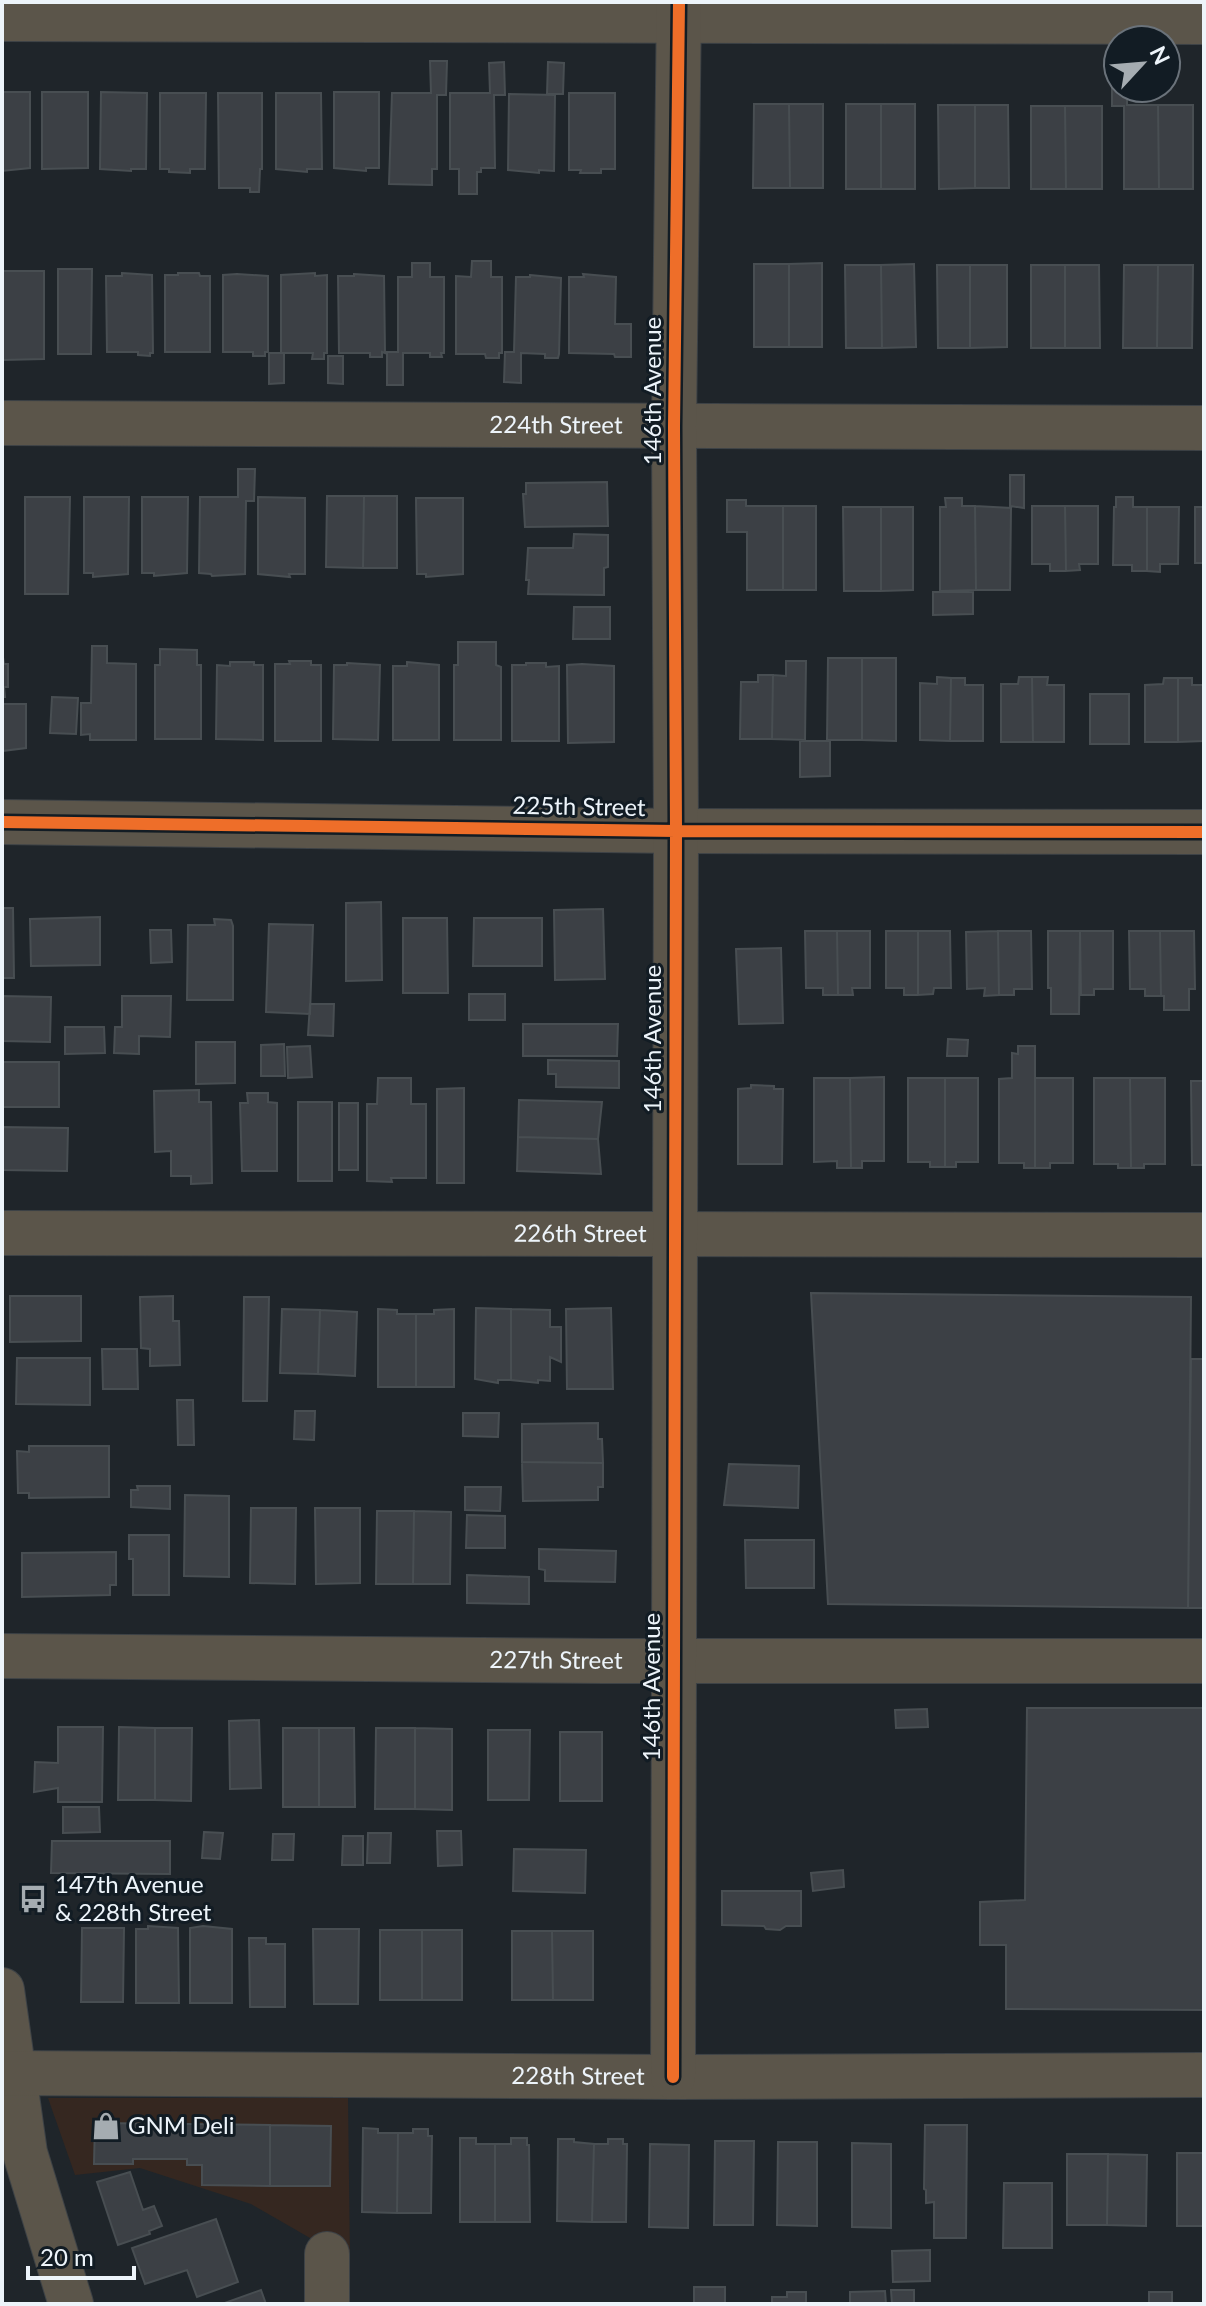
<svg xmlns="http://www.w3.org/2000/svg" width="1206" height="2306" font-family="Lato,sans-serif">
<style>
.commercial{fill:#352720}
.building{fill:#3c4045;stroke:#484e52;stroke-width:2}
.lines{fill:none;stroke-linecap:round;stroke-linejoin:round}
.minor-casing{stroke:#3d4246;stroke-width:46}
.minor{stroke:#5b554a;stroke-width:44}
.cycleway-casing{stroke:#121c24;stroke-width:17}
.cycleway{stroke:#ee6e29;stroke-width:12}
.labels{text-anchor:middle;stroke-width:6;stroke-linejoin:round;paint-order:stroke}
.street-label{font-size:24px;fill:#edf4fa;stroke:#121c24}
.poi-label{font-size:24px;fill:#edf4fa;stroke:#121c24;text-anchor:start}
</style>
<rect width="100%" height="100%" fill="#1f252a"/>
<path class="commercial" d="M48 2098H348L350 2261 251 2204 140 2168 75 2175Z"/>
<path class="building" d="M430 61H447L446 95H437V169H432V185L389 184 392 93H431Z
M504 62 505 95H494L495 168H481V172H477V194H459V169H450V93H490L489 63Z
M548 62 564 63 563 94H547Z
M1112 65H1118V88H1127V105H1158L1159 189H1124V106H1112Z
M2 92H30V168L2 171Z
M42 92H88V168L42 169Z
M101 92 147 93 146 169H131V171L100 169Z
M334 92H379V168H366V171L334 168Z
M160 93H206L205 169H190V173L169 172V169H160Z
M218 93H262V169H260L259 192H250V188H219Z
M276 93H321L322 169H307V172L276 169Z
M569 93H615V169H601V173H580L581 170H569Z
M509 94 555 95 554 171 539 170V173L508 170Z
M754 104H789L790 188H753Z
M789 104H823V188H790Z
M846 104H881V189H846Z
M881 104H915V189H881Z
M938 105H975V188L939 189Z
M975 105H1008L1009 188H975Z
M1158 105H1193V189H1159Z
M1031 106H1065L1066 189H1031Z
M1065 106H1102V189H1066Z
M472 261H491V277H502V353H499V358H486L485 354H456V276L471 277Z
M412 263H430V277H444V353H441L442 357H430V353H403V385H387V352H398V277H412Z
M822 263V347H789V264Z
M754 264H789V347H754Z
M914 264 916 347 882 348 881 265Z
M845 265H881L882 348H846Z
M937 265H970V348H938Z
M970 265H1007V347L970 348Z
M1031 265H1065V348H1031Z
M1065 265H1099L1100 348H1065Z
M1124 265H1158L1157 348H1123Z
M1158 265H1193L1192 348H1157Z
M58 269H92L91 354H58Z
M2 271H44V359L2 360Z
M122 273 152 275 153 353H150V356L138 355V352H107L106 276H122Z
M178 273H199L200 276H210V352H165V275H178Z
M315 273V276L327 275V353H324V359H312L313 353H281V275Z
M237 274 268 276V352H265V356H253V352H223V275Z
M354 274 384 276 385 353 382 352V357H370V353H339L338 276H354Z
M583 274 616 277 615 324H631V357H615L614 354 569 353V277H584Z
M530 275 561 278 559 354 558 358H545V354L521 353V383L504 382 505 352H514L516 277H530Z
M269 353H284V383L269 384Z
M328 356H343V384L328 383Z
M238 469H255L254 501H246L245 574 212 576 211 574 199 573 200 497H238Z
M1010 475H1024V508L1010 506Z
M607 482 608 526 525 527 523 494H526V483Z
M327 496H364L363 568 326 567Z
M364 496H397V568H363Z
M25 497H70L68 594H25Z
M84 497H129L128 574 93 577V573H84Z
M142 497H188L187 573 154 576V573H142Z
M258 497 305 498V574H289L290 577 258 574Z
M1116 497H1133V507H1147V571H1132V565H1113L1114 507H1116Z
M416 498H463V574L426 577V574H417Z
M945 498H962V506H975L976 590 940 591V507H946Z
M727 500H746V506H783V590H747V532H727Z
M783 506H816V590H783Z
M975 506 1011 508 1010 590H976Z
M1032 506H1065L1066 571H1050V564H1032Z
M1065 506H1098V564H1079L1080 570 1066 571Z
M843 507H881V591H844Z
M881 507H913V590L881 591Z
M1147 507H1179L1178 564H1160V572L1147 571Z
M1195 507H1204V563H1195Z
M574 534 608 535V567L604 568V595L528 594 529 580H526L528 548H573Z
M933 592H973V614L933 615Z
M574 607H610V639H573Z
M458 642H496V665L501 667V740H454V665H458Z
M92 646H107V663L136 664V740H90V734L81 735V703H91Z
M160 649 197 650V665H201V739H155V665H160Z
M2 651 4 664H8V687H4L5 697H2Z
M828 658H862V740H827Z
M862 658H896V741L862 740Z
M289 661H311V665H321V741H275V664H290Z
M786 661H806L805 740 772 739 773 675 786 676Z
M230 662H254V665H263V740L216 739 217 665 230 666Z
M407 662 439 665V740H393V666H407Z
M347 663 380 665 378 740 333 739 334 665H347Z
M526 663H546V667L559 666V741H512V665H526Z
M582 664 614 666V742L568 743 567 665Z
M758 675H773L772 739H740L741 682H758Z
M937 677 951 678 950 741 920 740V683L937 684Z
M1019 677H1032L1033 742H1001V684H1018Z
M1032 677H1048L1047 685H1064V742H1033Z
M951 678H965V685H983V741H950Z
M1164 678H1178V742H1145V685L1163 684Z
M1178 678H1192V685H1204V741L1178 742Z
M1090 694H1129V744H1090Z
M52 697 78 698 76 734 50 733Z
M2 704H26V748L2 751Z
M800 741H830V776L800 777Z
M381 902 382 980 346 981V903Z
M2 908H13L14 978H2Z
M603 909 605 979 555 980 554 910Z
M100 917V965L31 966 30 919Z
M403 918H447L448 993H403Z
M474 918H542V966H473Z
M214 919 231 920 233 926V1000H187L188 925H215Z
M269 924 313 925 310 1014 266 1012Z
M150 930H171L172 962 151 963Z
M805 931H837L838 995H823V988H806Z
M837 931H870V988H852L853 995H838Z
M886 931H918V995H904V988H886Z
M918 931H950L951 988H934L933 994 918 995Z
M998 931H1031L1032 989H1014V995H999Z
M998 931 999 995 984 996 985 988 967 989 966 932Z
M1048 931H1080L1079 1014H1051V988H1048Z
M1080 931H1113V989H1094V995H1081Z
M1129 931H1160L1161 996H1145V989H1130Z
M1160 931H1194L1195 989H1189V1010H1164V996H1161Z
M781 948 783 1023 739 1024 736 949Z
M469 994H505V1020H469Z
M2 996 51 997 50 1042 2 1041Z
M122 996H171L170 1037 139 1036V1054L114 1053 115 1027H122Z
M310 1004H334L333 1036 308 1035Z
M523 1024H618L617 1056H523Z
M65 1027H104L105 1053 65 1054Z
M948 1039 968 1040 967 1056H947Z
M196 1042H235V1083L196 1084Z
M284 1044 285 1076H261V1045Z
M310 1046 312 1077 288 1078 287 1047Z
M1018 1046H1035V1168H1024V1163H999V1079L1012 1078V1053L1018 1054Z
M548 1060 619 1061V1088L556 1087V1074H548Z
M2 1062H59V1107H2Z
M884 1077V1161H862V1168H851L850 1078Z
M378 1078H411V1104H426V1178H391L392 1182 367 1181V1104H377Z
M814 1078H850L851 1168H837V1161L814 1162Z
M908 1078H945V1167H930V1162H908Z
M945 1078H978V1162H956V1167H945Z
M1035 1078H1073V1163H1050V1168H1035Z
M1094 1078H1130L1131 1168H1118V1164H1094Z
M1130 1078H1165V1164H1144V1168H1131Z
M1191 1081H1204V1165H1192Z
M751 1085 774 1086V1089H783L782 1164H738V1089L751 1088Z
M464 1088V1183H437V1089Z
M199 1090V1102H211L212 1183 191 1184V1176H171V1151L155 1152 154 1091Z
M247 1093H268V1102L277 1103V1171H242L240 1103H248Z
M519 1100 602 1102 598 1139 518 1137Z
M298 1102H332V1181H298Z
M339 1103H358V1170H339Z
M2 1127 68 1128 67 1171 2 1170Z
M518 1137 598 1139 601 1174 517 1171Z
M811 1293 1191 1297 1188 1608 828 1604Z
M10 1296H81V1341L10 1342Z
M173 1296V1321H179L180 1365 150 1366V1349L141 1348 140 1297Z
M244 1297H269L267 1401H243Z
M476 1308 511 1309V1380H498V1383L475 1379Z
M611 1308 613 1389H567L566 1309Z
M282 1309 320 1310 318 1374 280 1373Z
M378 1309 397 1310V1314H416V1387H378Z
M454 1309V1387H416V1314H434V1310Z
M511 1309 550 1310V1327H561V1362L550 1357V1381L538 1380V1383L511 1380Z
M320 1310 357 1312 355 1376 318 1374Z
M102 1349H137L138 1389H103Z
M17 1358H90V1405L16 1404Z
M1191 1359H1204V1608H1188Z
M177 1400H193L194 1445H178Z
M295 1411H315L314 1440 294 1439Z
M463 1413H499L498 1437 463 1436Z
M598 1423V1439H602L603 1463 522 1462V1424Z
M29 1446H109V1497L29 1498V1493H18L17 1451 29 1452Z
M522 1462 603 1463V1487H598V1500L523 1501Z
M729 1464 799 1466 798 1508 724 1505Z
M137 1486H170V1509L131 1507V1490H138Z
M465 1487H501L500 1511 465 1510Z
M185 1495 229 1496V1577L184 1576Z
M251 1508H296L295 1584 250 1583Z
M315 1508H360V1583L316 1584Z
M377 1511H414L413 1584H376Z
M414 1511 451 1512 450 1584H413Z
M467 1515 505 1516V1548H466Z
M129 1535H169V1595H133V1559H129Z
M745 1540H814V1588H746Z
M539 1549 616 1551 615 1582 545 1581V1570L539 1569Z
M116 1552V1585H110V1595L22 1597V1553Z
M467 1575 529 1577V1604L467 1603Z
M1027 1708H1204V2010L1006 2009V1945H980V1902L1025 1900Z
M927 1709 928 1727 896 1728 895 1710Z
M259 1720 261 1788 230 1789 229 1721Z
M58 1727H103L102 1802H58V1788L34 1792 35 1762 58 1763Z
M119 1727 155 1728V1800H118Z
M155 1728H192L191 1801 155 1800Z
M283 1728H319V1807H283Z
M319 1728H354L355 1807H319Z
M376 1728H415V1809H375Z
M415 1728 452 1729V1810L415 1809Z
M488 1730H530L529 1800H488Z
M560 1732H602V1801H560Z
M63 1807H99L100 1832 63 1833Z
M437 1831H461L462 1865 438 1866Z
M204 1832 223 1833 220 1859 202 1858Z
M368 1833H391L390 1863H367Z
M273 1834H294L293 1860H272Z
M343 1836H363V1865H342Z
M52 1841H170V1874L51 1873Z
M514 1849 586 1850 585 1893 513 1891Z
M843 1870 844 1887 813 1891 811 1873Z
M722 1891H801V1926H786L780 1930 766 1929 764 1926 722 1925Z
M148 1926 178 1928 179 2003H136V1929H148Z
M203 1926 232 1929V2003H190V1928Z
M82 1928H124L123 2002H81Z
M313 1929H359L358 2004H314Z
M380 1930H422V2000H380Z
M422 1930H462V2000H422Z
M512 1931H552L553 2000H512Z
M552 1931H593V2000H553Z
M249 1938H266V1944H285V2007H250Z
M95 2123 270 2125V2186L202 2185V2165H187V2159H133V2164H94Z
M270 2125 331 2126 330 2186H270Z
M925 2125H967L966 2238H934V2202L926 2203V2190L924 2189Z
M363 2128 378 2129V2133H398L397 2213 362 2212Z
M413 2129H428V2136H432L431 2213H397L398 2133H413Z
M460 2138H476V2144H495V2222H460Z
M511 2138H527V2145H529L530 2222H495V2144H511Z
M558 2139H574V2142L594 2144 592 2222 557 2221Z
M608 2139H623V2144H627L626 2222H592L594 2144H608Z
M715 2141H754L753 2225H714Z
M778 2142H817V2226L777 2225Z
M852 2143 891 2144V2228L852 2227Z
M650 2144 689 2145 688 2228 649 2227Z
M1177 2153H1204V2226H1177Z
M1067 2154H1108L1107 2225H1067Z
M1108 2154 1147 2155 1146 2226 1107 2225Z
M130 2172 143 2210 154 2206 162 2226 149 2231 150 2234 118 2245 97 2182Z
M1004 2183H1052V2248H1003Z
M216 2219 238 2282 197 2297 187 2270 145 2284 132 2248Z
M930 2250V2281L893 2282 892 2251Z
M694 2287H725V2304H694Z
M261 2290 266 2304H222Z
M891 2290H914V2304H892Z
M885 2291 886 2304H850V2292Z
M787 2292H806V2304H772V2297H787Z
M1149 2292H1172V2304H1149Z"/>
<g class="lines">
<defs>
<g id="minor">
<path d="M2 19 1204 22"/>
<path id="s1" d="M2 423 1204 428"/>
<path d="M2 822 676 831 1204 832"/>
<path id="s2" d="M2 1233 1204 1235"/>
<path id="s3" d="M2 1656 605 1661H1204"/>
<path d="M2 1990 25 2153 71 2304"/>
<path id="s4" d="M2 2073 673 2077 1204 2075"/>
<path d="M673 2077 676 831 674 427 679 2"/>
<path d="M327 2254V2304"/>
</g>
</defs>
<use href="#minor" class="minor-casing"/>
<use href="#minor" class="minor"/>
<defs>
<path id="cycleway" d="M2 822 676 831 1204 832
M673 2077 676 831 674 427 679 2"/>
</defs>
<use href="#cycleway" class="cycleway-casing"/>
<use href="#cycleway" class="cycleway"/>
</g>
<defs>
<symbol id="bus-bare" viewBox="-9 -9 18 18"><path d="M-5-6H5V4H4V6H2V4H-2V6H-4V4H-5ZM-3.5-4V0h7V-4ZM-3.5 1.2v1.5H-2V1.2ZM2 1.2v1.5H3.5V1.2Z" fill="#a5acb1" stroke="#121c24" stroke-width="2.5" paint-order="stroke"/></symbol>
<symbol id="shop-bare" viewBox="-9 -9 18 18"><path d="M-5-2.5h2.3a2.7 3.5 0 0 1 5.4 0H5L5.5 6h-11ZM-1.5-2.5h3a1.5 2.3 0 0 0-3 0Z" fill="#a5acb1" stroke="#121c24" stroke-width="2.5" paint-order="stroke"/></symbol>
</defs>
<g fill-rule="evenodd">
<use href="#bus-bare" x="13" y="1879" width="40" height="40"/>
<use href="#shop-bare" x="86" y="2106" width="40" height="40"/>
</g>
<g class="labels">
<g class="street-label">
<text transform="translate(653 391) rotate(-90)" y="8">146th Avenue</text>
<text dy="8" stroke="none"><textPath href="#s1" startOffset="554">224th Street</textPath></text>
<text transform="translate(579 807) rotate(1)" y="8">225th Street</text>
<text transform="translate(653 1039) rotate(-90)" y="8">146th Avenue</text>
<text dy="8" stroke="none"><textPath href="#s2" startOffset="578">226th Street</textPath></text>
<text dy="8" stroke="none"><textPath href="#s3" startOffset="554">227th Street</textPath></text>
<text transform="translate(652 1687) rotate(-90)" y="8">146th Avenue</text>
<text dy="8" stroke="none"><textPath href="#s4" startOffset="576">228th Street</textPath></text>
</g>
<g class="poi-label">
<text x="55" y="1893">147th Avenue<tspan x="55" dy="28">&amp; 228th Street</tspan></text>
<text x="128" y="2134">GNM Deli</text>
</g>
</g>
<rect width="1206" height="2306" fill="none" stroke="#edf4fa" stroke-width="8"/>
<g transform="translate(1142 64) rotate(64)"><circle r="38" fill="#121c24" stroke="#6a727a" stroke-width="2"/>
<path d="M0-6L14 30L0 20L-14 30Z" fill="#a5acb1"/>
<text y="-12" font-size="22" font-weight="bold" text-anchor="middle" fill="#edf4fa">N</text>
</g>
<path d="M28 2266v12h106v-12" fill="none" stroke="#edf4fa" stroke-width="4"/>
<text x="40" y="2266" font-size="24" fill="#edf4fa" stroke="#121c24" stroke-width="6" paint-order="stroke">20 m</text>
</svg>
